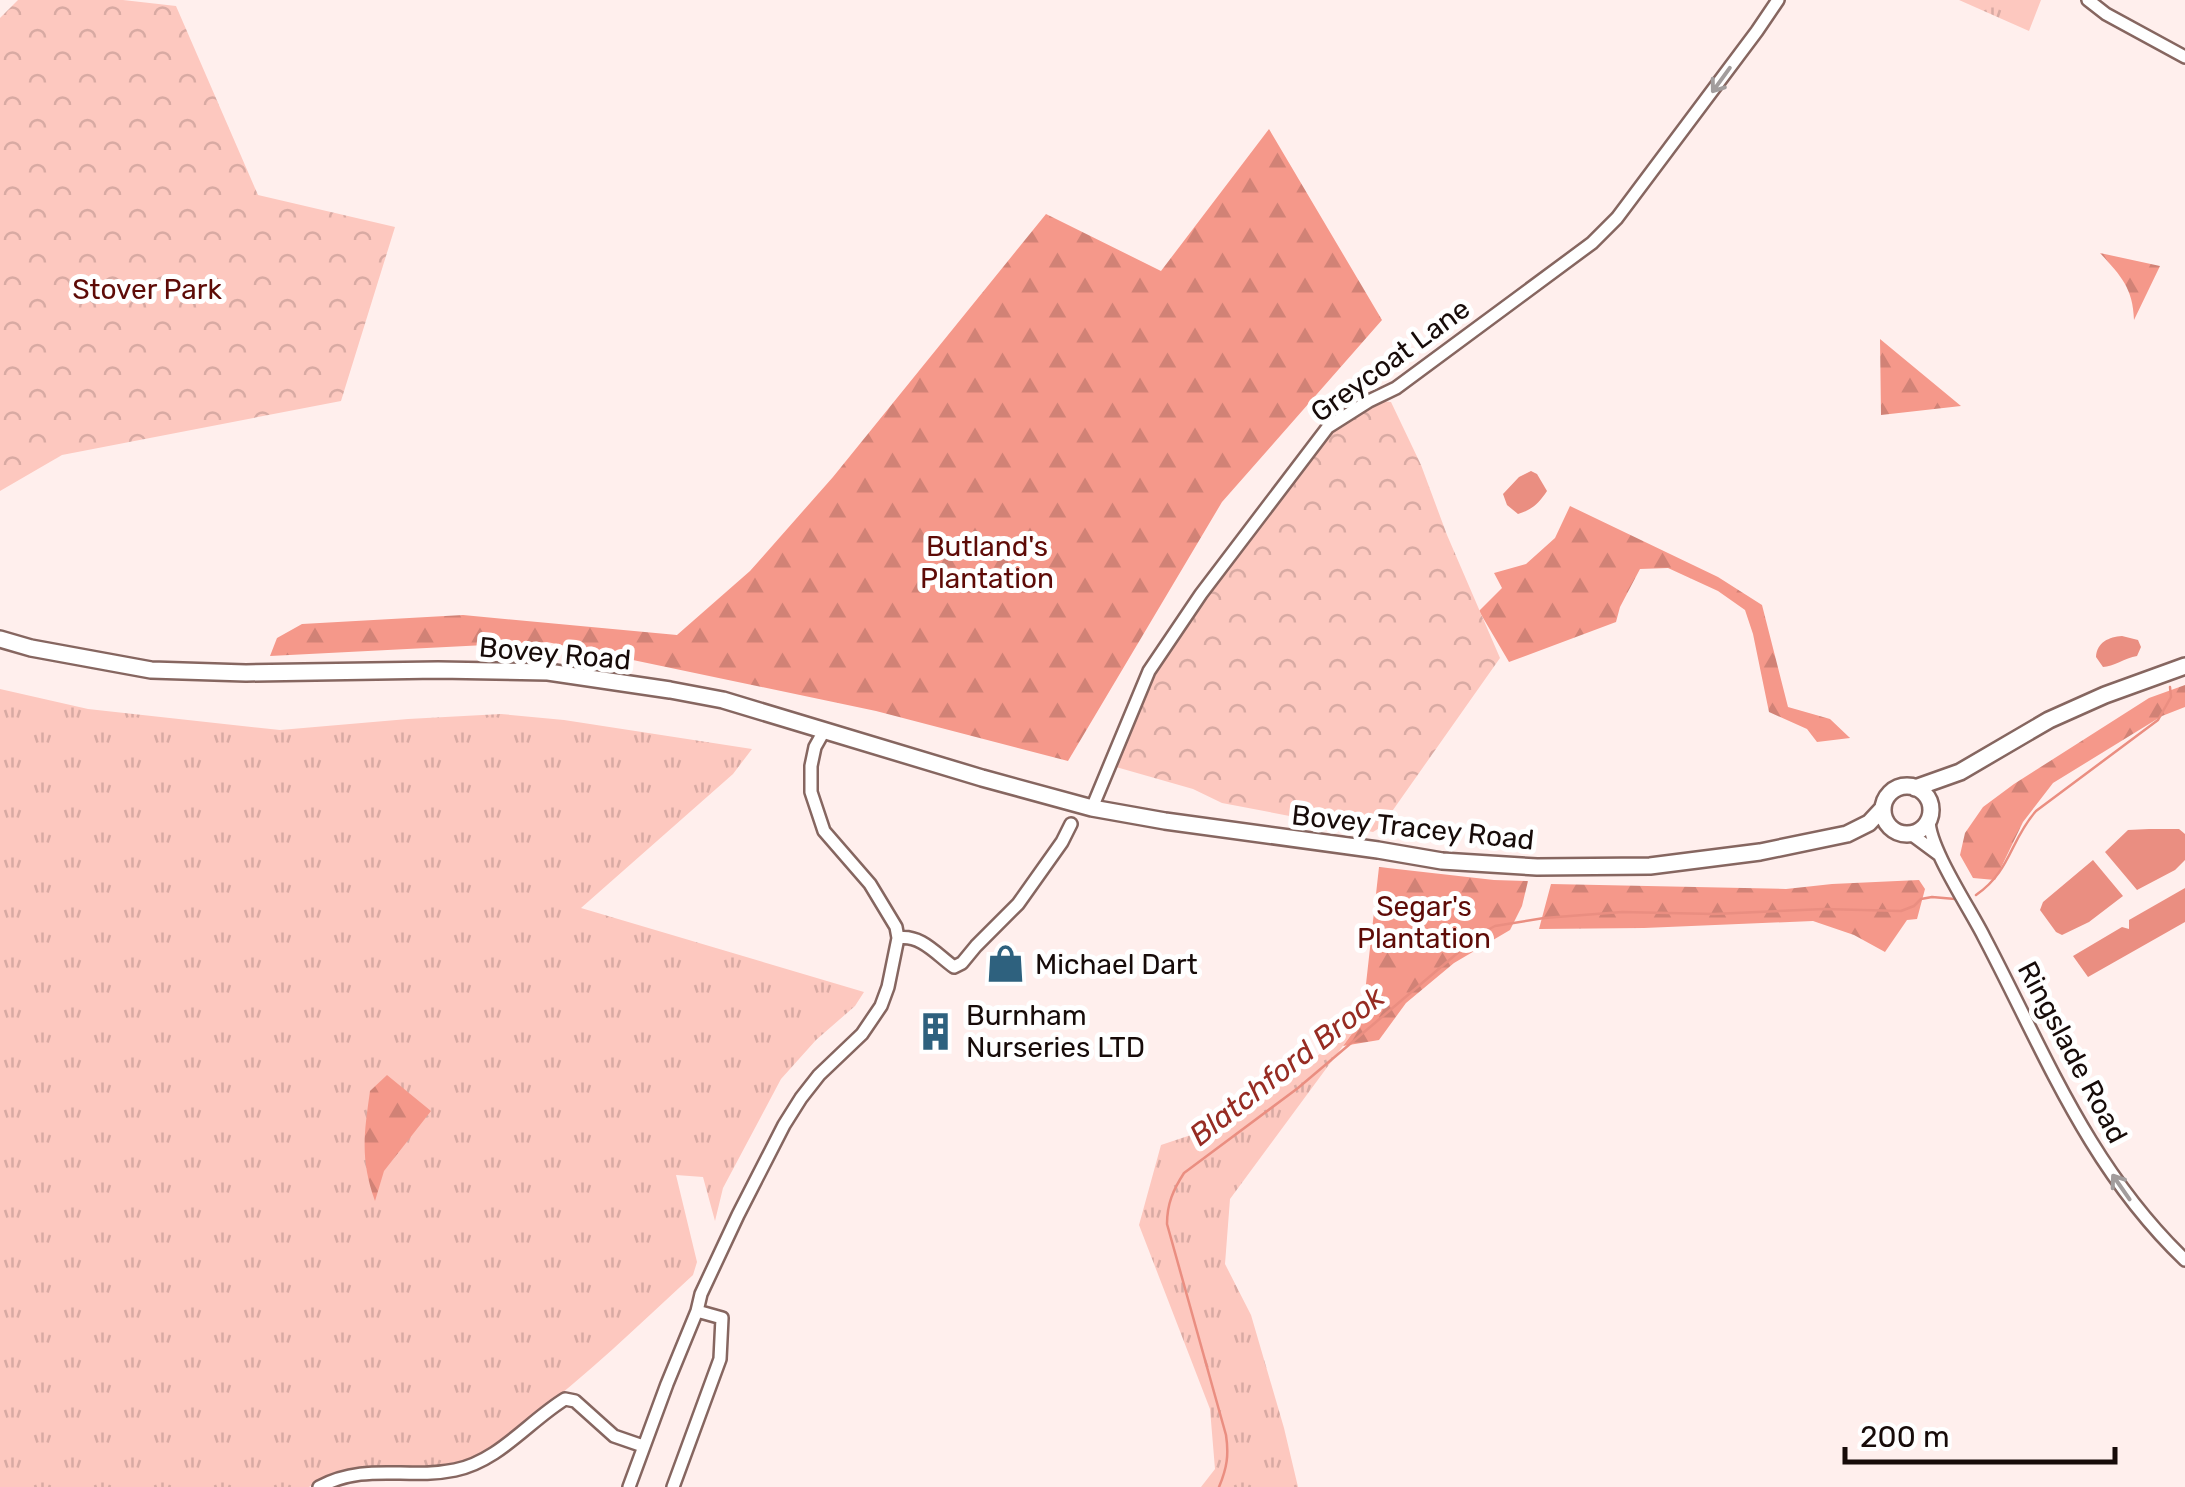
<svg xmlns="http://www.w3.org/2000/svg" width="2185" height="1487" font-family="Rubik,sans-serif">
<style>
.grass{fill:url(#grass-tufts)}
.forest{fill:url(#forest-firs)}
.park{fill:url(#park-crowns)}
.water{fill:#ea8e81}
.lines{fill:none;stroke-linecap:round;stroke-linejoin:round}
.stream{stroke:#ea8e81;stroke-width:2.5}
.minor-casing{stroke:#866660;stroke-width:16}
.major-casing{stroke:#866660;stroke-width:20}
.minor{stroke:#fff;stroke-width:11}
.major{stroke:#fff;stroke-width:15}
.oneway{stroke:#a29d9d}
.labels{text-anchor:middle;stroke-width:10;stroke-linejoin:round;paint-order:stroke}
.park-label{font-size:28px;fill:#5e0b07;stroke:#fff}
.street-label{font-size:28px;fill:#170b09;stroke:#fff}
.poi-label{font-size:28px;fill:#170b09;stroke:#fff;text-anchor:start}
.water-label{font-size:30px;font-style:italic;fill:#972c23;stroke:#fff}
</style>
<defs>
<pattern id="grass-tufts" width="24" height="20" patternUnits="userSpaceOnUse" patternTransform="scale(2.5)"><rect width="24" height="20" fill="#fdc8bf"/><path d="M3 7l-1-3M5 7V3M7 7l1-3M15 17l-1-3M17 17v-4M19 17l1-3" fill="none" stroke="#d8aaa3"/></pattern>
<pattern id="forest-firs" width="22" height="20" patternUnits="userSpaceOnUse" patternTransform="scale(2.5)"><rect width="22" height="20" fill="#f5988a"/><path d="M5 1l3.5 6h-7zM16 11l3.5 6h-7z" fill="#d18276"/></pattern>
<pattern id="park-crowns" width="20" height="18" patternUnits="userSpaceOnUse" patternTransform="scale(2.5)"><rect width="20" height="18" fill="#fdc8bf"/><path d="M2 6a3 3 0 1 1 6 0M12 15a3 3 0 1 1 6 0" fill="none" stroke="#d8aaa3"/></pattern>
</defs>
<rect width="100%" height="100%" fill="#ffefed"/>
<path class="grass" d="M1959 0H2041L2029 31Z
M0 689 88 709 280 730 408 719 501 714 564 720 752 749 733 774 581 908 864 992 855 1006 816 1040 781 1079 723 1188 715 1221 703 1177 676 1175 697 1262 693 1275C639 1325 586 1376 527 1421 506 1437 483 1458 456 1464 402 1477 361 1451 309 1487H0Z
M1362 1020 1230 1199 1225 1264 1251 1315 1284 1428 1298 1487H1201L1215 1469 1210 1409 1139 1225 1161 1145 1224 1124 1250 1110Z"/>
<path class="forest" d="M1269 129 1382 320 1222 502 1068 761 876 711 547 642 270 656 277 638 302 624 463 615 677 635 750 571 833 477 1046 214 1161 271Z
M2100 253 2160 266 2134 320C2133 288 2121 276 2100 253Z
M1880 339 1961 406 1881 415Z
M1570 506 1718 577 1762 605 1788 707 1830 719 1850 738 1817 742 1807 729 1769 712 1753 634 1745 610 1718 591 1668 568 1640 569 1620 607 1616 622 1509 662 1479 611 1502 588 1494 573 1526 564 1555 538Z
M2185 685V707L2162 716 2053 783 2023 822 1995 880 1973 878 1960 855 1965 833 1983 807 2014 784 2149 698Z
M1379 867 1494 880 1528 881 1522 906 1510 930 1454 963 1406 1003 1379 1040 1343 1046 1362 1020Z
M1919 880 1925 889 1917 919 1907 920 1885 952 1854 935 1813 921 1644 928 1539 929 1551 884 1786 889 1832 884Z
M387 1075 431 1111 384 1171 375 1201C360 1159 364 1134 370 1091Z"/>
<path class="park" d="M18 0H123L176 6 258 195 395 227 341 401 62 455 0 491V18Z
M1382 401 1391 402 1421 465 1447 535 1500 658 1381 827 1373 832 1222 803 1193 789 1116 767 1134 726V715L1156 668 1177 635 1331 432 1362 411Z"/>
<path class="water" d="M1531 471 1537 474 1547 491C1539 503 1532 510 1518 514L1507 505 1503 494 1519 477Z
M2122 636 2138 640 2141 647 2137 656C2125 658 2113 667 2103 667L2096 657C2097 642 2109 637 2122 636Z
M2149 829H2179L2185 834V860L2175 870 2137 890 2105 852 2128 830Z
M2093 860 2123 896 2089 922 2062 935 2056 932 2040 910 2043 902Z
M2185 888V922L2088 977 2073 956 2122 927 2129 929V920Z"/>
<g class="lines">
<path class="stream" d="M1976 895C2011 871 2010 840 2036 811L2158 720 2171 697 2170 687
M1219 1487C1227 1468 1229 1455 1226 1435L1167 1224C1167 1204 1173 1190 1184 1173L1298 1088 1480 934 1495 926 1544 918 1622 912 1714 914 1824 909 1901 911 1914 906 1921 899 1932 897 1955 899"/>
<defs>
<path id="minor" d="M2088 0 2106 14 2185 57
M1092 808 1149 671 1201 594 1328 427 1369 401 1396 388 1592 243 1617 218 1757 31 1778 0
M1929 820C1929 848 1970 909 1984 937 2045 1053 2088 1167 2185 1260
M1911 834 1938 854
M898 938C921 934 937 955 954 967L962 963 976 946 1018 904 1062 842 1071 824
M319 1487C366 1462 407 1480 455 1470 499 1461 529 1421 565 1399L575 1401 614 1436 643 1446
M629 1487 667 1384 697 1311 701 1294 738 1215 784 1125 801 1098 819 1075 862 1034 881 1006 888 987 898 938 896 927 870 884 824 831 811 792V766L815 747 824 731
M673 1487 720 1359 722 1318 697 1311"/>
<path id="major" d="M0 639 31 648 151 670 246 673 438 670 548 672 670 690 723 700 982 778 1092 808 1165 821 1378 850 1442 861 1537 867 1650 866 1760 852 1847 834 1869 823 1883 808
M1883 810a24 24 0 1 1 48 0a24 24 0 1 1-48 0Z
M1915 788 1960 772 2049 720 2105 695 2185 666"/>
</defs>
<use href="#minor" class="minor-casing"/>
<use href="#major" class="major-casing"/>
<use href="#minor" class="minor"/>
<use href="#major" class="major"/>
</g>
<defs><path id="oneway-shaft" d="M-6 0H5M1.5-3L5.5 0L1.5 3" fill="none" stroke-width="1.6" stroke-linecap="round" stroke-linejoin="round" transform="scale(2.5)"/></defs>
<g class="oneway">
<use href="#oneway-shaft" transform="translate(1721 80) rotate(126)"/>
<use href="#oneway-shaft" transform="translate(2121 1187) rotate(-125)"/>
</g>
<defs>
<symbol id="shop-bare" viewBox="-9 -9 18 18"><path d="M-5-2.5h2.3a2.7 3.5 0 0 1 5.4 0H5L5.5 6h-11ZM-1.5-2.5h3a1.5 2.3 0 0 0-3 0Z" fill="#2e617e" stroke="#fff" stroke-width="2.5" paint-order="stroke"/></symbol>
<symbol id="building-bare" viewBox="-9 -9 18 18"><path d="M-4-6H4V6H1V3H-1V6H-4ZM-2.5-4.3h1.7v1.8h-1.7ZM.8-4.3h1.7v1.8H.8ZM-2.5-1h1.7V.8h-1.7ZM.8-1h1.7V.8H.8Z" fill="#2e617e" stroke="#fff" stroke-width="2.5" paint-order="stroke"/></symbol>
</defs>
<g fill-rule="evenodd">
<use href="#shop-bare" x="978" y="936" width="55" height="55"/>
<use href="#building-bare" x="908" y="1004" width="55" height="55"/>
</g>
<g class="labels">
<g class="park-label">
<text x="147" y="299">Stover Park</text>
<text x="987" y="556">Butland's<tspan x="987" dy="32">Plantation</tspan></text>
<text x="1424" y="916">Segar's<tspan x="1424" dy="32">Plantation</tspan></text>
</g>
<g class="street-label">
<text transform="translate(1390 360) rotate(-36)" y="10">Greycoat Lane</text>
<text transform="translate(555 653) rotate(5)" y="10">Bovey Road</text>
<text transform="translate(1413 827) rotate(6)" y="10">Bovey Tracey Road</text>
<text transform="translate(2073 1052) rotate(62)" y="10">Ringslade Road</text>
</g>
<g class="poi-label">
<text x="1035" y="974">Michael Dart</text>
<text x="966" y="1025">Burnham<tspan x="966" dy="32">Nurseries LTD</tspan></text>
</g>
<g class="water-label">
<text transform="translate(1287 1066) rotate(-38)" y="10">Blatchford Brook</text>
</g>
</g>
<path d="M1845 1447v15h270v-15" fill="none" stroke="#170b09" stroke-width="5"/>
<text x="1860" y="1447" font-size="30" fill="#170b09" stroke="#ffffff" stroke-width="8" paint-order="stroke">200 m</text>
</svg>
